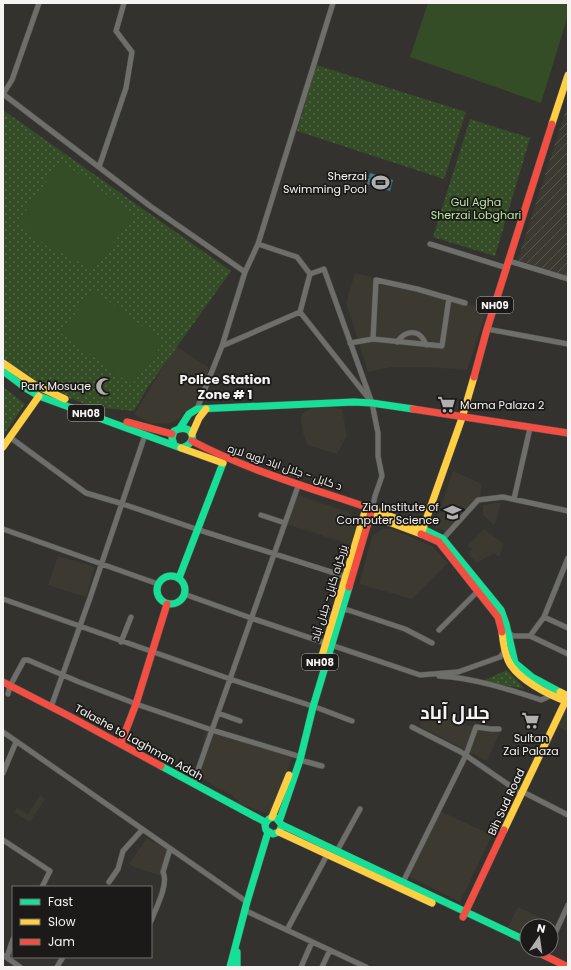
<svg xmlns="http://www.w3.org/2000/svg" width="571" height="970" font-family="Poppins,Cairo,sans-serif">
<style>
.built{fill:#3b3930}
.industrial{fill:url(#industrial-furrows)}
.grass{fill:url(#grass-dots)}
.garden{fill:#344d26}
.water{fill:url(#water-rules)}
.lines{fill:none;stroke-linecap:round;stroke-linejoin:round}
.street-casing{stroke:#4f4e4c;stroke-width:6}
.fast-casing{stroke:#4f4e4c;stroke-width:8}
.slow-casing{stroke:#4f4e4c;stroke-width:8}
.jam-casing{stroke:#4f4e4c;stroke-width:8}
.street{stroke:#6e6e6b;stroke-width:5}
.fast{stroke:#16e098;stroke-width:7}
.slow{stroke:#ffcf43;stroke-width:7}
.jam{stroke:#f24e42;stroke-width:7}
.labels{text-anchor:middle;stroke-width:3.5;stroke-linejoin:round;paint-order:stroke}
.shield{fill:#1b1a18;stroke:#b4b3b1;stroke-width:1}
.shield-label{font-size:10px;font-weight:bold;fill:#f5f4f2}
.poi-label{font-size:11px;fill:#f5f4f2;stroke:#1b1a18;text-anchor:end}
.park-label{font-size:11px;fill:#b7e8a0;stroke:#1b1a18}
.street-label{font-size:11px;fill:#f5f4f2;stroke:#1b1a18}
.quarter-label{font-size:13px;font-weight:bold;fill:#f5f4f2;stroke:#1b1a18}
.town-label{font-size:19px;font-weight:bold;fill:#f5f4f2;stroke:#1b1a18}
</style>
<defs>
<pattern id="industrial-furrows" width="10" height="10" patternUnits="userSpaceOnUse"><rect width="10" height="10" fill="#3b3930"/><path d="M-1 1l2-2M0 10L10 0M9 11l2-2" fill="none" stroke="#58564e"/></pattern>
<pattern id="grass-dots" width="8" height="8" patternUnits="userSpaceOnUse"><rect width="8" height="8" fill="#344d26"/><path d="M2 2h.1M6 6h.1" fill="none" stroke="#526746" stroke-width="1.8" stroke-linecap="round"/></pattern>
<pattern id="water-rules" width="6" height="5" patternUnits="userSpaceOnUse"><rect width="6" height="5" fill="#387f8b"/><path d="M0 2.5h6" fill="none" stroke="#40676d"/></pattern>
</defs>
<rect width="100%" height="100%" fill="#33322f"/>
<path class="built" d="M355 273 423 290 487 310 467 370 426 367H391L368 372 346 303Z
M176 346 208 367V377L198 405 187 411 178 420 168 424 150 423 134 414Z
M318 405 342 409 347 436 337 454 308 445 303 433 301 417 302 413Z
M453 471 482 484 480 498 448 532 434 527Z
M297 495 349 512 356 523 352 545 286 524Z
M501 502 497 517 494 525 483 515V505Z
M383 529H392L432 546 448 563 412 599 359 584 372 536Z
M484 529 504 544 499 557 494 553 477 563 468 554 472 549 468 545Z
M58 556 95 567 86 597 48 585Z
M568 704V732L556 726 559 718Z
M424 713 478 728 500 732 487 761 419 726Z
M206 729 293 755 271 815 240 804 232 795 212 785 197 774Z
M40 795 45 799 30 822 14 812 17 808 28 814Z
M440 811 492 835 460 902 408 876Z
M147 838 167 850 161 876 134 867 129 864Z
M518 907 558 926 551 940V926H527V936L508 927Z"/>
<path class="industrial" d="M568 104V276L517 262Z"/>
<path class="grass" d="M316 65 466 112 444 179 297 131Z
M3 110 231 271 146 390 134 411 93 407 64 396 22 374 3 360Z
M470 119 530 138 495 256 433 237Z
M3 387 25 404 3 436Z
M507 670 525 689 482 681Z"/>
<path class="garden" d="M428 3H568V15L541 103 410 57Z
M61 161 112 199 133 216 96 267H87L65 253 49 248 37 238 19 220Z
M93 290 164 342 132 385 61 333Z"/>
<path class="water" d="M370 173 393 180 390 191 367 184Z"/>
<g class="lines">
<defs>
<path id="street" d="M3 94 150 206 245 272 222 346 197 409
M3 94 12 80 39 3
M99 167 126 88 132 52 116 31 124 3
M258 244 333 3
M430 244 507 268
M509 261 568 279
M245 272 258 244 297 257 310 274 324 269 372 403 378 433V456L382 476 375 496 372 509
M300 312 369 399
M487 329 568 344
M373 339 376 280 417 289 465 303
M397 342C406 330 420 328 426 345
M350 343 373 339 442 346 449 298
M222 346 300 312 310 274
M10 438H11L86 493 123 504 199 530 347 577
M514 499 530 428
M261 515 285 523
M3 529 158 584
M441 541 478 500 503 497 568 511
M184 594 251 618 420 675 458 672 500 657 506 650
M3 599 230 679 318 708 352 721
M341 610H348L405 629 432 643
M544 617 568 628
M439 630 478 591
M509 633 513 636H530L544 617 568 558
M530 636 568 654
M121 642 131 617
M439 676C474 678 508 689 541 700L552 695
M8 694 10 686 24 660H28L79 682 139 705 212 730 301 757
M51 707 90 598 145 435
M218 713 240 721
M412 727 461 752 522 794 523 792 568 815
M3 732 247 902
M300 760 322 766
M3 773 16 742
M193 784 297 489
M3 840 50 871 42 887
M337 851 360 809
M109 882 118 869 123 851 142 830
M403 882 466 755 476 727 491 729H499
M244 910 366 967
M151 921C156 908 169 884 163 872L170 849
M287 930 327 855
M551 942 568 905
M3 955 20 967
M7 957 13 939
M57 967 63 957
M301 967 312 942
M322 967 330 950"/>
<path id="fast" d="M3 371 27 389 39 396 181 448C201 443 192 421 174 431L172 438 174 445
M180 428 189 414 197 409 354 402 372 403 413 409
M423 529 443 539 501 610 506 624 515 663 532 677 560 692
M157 590a14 14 0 1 1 28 0a14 14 0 1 1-28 0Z
M179 578 223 463
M161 766 265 822
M280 819 300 760 313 707 349 587
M282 825 279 832 273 834 266 830 265 825C267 820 270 816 276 818L282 825 527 941
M237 952V967
M230 967 247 902 268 832"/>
<path id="slow" d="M552 124 568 75
M3 363 35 385 65 399
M192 434 199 418 206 409
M3 447 39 396
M181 448 223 463
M372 509 420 528
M370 515 421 534 462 418 474 377
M502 632C503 641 504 651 508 660 516 679 549 695 568 702
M319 666 366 508
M272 817 289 775
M504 830 568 696 560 692
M279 832 432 903"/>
<path id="jam" d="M474 377 487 329 552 124
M413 409 568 433
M127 422 172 434
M192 441C249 471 311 488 372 509L349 587
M421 534 439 542 498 617 502 632
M3 682 69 716 161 766
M121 743 136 704 167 604
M463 917 504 830
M533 950 568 967"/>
</defs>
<use href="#street" class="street-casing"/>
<use href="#fast" class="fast-casing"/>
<use href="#slow" class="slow-casing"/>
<use href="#jam" class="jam-casing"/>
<use href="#street" class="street"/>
<use href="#fast" class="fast"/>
<use href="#slow" class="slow"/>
<use href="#jam" class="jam"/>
</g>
<defs>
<symbol id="stadium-bare" viewBox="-9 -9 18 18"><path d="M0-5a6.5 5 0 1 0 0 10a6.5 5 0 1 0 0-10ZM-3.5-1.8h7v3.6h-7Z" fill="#b1b0ae" stroke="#1b1a18" stroke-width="2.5" paint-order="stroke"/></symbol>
<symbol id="mosque-bare" viewBox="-9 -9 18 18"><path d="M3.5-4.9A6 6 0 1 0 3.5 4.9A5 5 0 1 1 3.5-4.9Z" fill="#b1b0ae" stroke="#1b1a18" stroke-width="2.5" paint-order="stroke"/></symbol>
<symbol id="supermarket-bare" viewBox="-9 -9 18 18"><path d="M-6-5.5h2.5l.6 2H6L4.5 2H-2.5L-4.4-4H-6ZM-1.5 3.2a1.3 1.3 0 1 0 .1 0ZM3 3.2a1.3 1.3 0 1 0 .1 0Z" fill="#b1b0ae" stroke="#1b1a18" stroke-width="2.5" paint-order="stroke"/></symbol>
<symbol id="university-bare" viewBox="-9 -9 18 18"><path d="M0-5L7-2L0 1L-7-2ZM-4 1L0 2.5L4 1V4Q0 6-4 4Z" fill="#b1b0ae" stroke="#1b1a18" stroke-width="2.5" paint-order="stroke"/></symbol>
</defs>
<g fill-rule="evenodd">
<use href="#stadium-bare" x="368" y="170" width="25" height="25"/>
<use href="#mosque-bare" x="92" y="374" width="25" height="25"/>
<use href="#supermarket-bare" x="434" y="392" width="25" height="25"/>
<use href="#university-bare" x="440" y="500" width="25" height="25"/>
<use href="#supermarket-bare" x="518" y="708" width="25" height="25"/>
</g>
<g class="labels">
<g class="shield">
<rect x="477" y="297" width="36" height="16" rx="3"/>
<rect x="68" y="405" width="36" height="16" rx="3"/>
<rect x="302" y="654" width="36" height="16" rx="3"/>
</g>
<g class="shield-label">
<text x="495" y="309">NH09</text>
<text x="86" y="417">NH08</text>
<text x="320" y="666">NH08</text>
</g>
<g class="poi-label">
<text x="367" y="180">Sherzai<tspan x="367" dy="13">Swimming Pool</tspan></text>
<text x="91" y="390">Park Mosuqe</text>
<text x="460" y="409" text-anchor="start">Mama Palaza 2</text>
<text x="439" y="511">Zia Institute of<tspan x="439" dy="13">Computer Science</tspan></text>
<text x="531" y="742" text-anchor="middle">Sultan<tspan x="531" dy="13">Zai Palaza</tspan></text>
</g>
<g class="park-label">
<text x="476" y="206">Gul Agha<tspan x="476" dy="13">Sherzai Lobghari</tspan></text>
</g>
<g class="street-label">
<text transform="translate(285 467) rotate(19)" y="4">د کابل - جلال اباد لویه لاره</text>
<text transform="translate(329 593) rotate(-73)" y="4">بزرگراه کابل- جلال آباد</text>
<text transform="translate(139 742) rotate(29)" y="4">Talashe to Laghman Adah</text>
<text transform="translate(506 802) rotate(-65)" y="4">Bih Sud Road</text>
</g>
<g class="quarter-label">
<text x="225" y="384">Police Station<tspan x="225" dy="15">Zone # 1</tspan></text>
</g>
<g class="town-label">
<text x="455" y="719">جلال آباد</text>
</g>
</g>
<rect width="571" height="970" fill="none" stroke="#f5f4f2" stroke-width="8"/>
<rect x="12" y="886" width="140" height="72" fill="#1b1a18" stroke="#72716f"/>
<rect x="20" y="899" width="20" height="6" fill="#16e098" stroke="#72716f"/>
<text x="48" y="906" font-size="12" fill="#f5f4f2">Fast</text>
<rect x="20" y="919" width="20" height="6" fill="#ffcf43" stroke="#72716f"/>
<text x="48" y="926" font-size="12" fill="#f5f4f2">Slow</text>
<rect x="20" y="939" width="20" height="6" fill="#f24e42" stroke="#72716f"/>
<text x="48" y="946" font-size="12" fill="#f5f4f2">Jam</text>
<g transform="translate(539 938) rotate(13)"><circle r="19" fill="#1b1a18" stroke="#72716f"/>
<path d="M0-3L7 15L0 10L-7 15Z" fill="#b1b0ae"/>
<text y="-6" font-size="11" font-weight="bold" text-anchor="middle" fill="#f5f4f2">N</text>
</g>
</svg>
